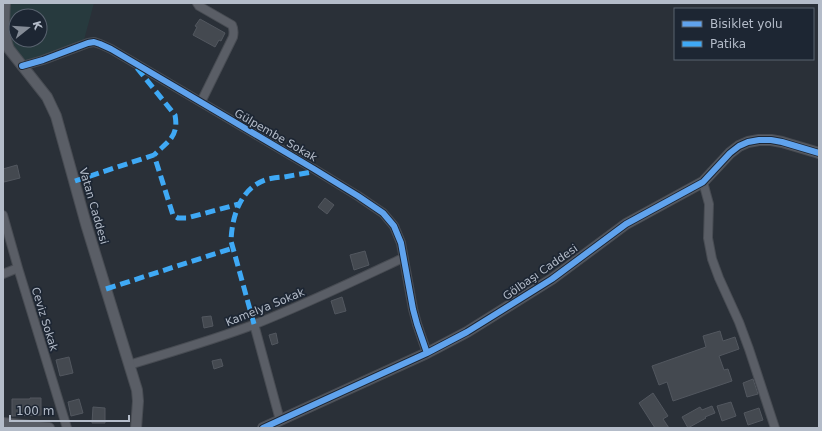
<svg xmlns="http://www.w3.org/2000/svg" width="822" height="431" font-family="'DejaVu Sans',sans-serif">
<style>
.green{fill:#273a3e;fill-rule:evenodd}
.building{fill:#444950;stroke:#52575f}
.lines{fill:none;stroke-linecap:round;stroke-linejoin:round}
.minor-casing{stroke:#484c53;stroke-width:10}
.tertiary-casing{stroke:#484c53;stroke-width:12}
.minor{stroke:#5a5e66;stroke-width:8}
.tertiary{stroke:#5a5e66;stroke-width:10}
.quiet{stroke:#3fa9f5;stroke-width:5;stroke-dasharray:10 5;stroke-linecap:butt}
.cycleway-casing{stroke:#1d2633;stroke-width:8}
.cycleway{stroke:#60a3ed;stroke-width:6}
.labels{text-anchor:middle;stroke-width:3.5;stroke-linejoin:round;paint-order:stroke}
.street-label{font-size:11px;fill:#b4bcc9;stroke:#1d2633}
</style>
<rect width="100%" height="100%" fill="#2a3038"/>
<path class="green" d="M10 3H94L84 40 42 58C31 61 23 63 16 53 13 48 10 44 9 38 7 30 10 12 10 3ZM16 16H40V40H16Z"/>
<path class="building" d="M200 19 225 33 221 41 219 40 215 47 193 35 197 27 195 26Z
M17 165 20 178 4 182 3 178V169Z
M325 198 334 205 327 214 318 207Z
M365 251 369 265 354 270 350 255Z
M342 297 346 311 335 314 331 301Z
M211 316 213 326 204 328 202 317Z
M720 331 723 341 735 337 739 349 719 356 724 370 728 369 732 381 673 401 667 382 659 385 652 366 706 347 703 336Z
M276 333 278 343 272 345 269 335Z
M69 357 73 373 60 376 56 360Z
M221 359 223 366 214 369 212 361Z
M753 379 758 394 747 397 743 383Z
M653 393 668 416 663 419 669 428H655L639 403Z
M30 398H41V415L12 416V399H30Z
M79 399 83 413 71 416 68 402Z
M731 402 736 416 722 421 717 406Z
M712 406 715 413 705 417 706 418 688 428 682 417 700 407 702 410Z
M93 407 105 408V423H92Z
M759 408 763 420 748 425 744 413Z"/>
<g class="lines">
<defs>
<path id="minor" d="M197 3 199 6 232 25C234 29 234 32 233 37L201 102
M22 66 43 60 88 43 94 42 100 44 111 49 314 169 358 196 383 213 394 226 401 243 413 309 417 324 427 353
M703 182 709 204 708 238 712 259 719 278 739 322 749 349 775 428
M3 215 18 268 67 428
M3 274 18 268
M254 324 280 420
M129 365C171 352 213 340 253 325 304 305 354 281 403 258"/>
<path id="tertiary" d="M5 3C4 19 3 35 9 49L47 97 56 116 86 224 137 390 138 401 136 428
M3 423 49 428
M263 428 427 353 467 332 552 279 626 224 703 182 730 153 739 146 748 142 759 140H771L782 142 819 153"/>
</defs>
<use href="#minor" class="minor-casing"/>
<use href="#tertiary" class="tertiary-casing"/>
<use href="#minor" class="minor"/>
<use href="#tertiary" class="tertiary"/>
<path class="quiet" d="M137 68 175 115C179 137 168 141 154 155
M75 181 154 155 173 215 178 218H187L239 204
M106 289 233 248
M254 324 231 241C232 215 241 187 268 179 273 178 279 177 284 177 295 175 306 173 317 171"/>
<defs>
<path id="cycleway" d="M22 66 43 60 88 43 94 42 100 44 111 49 314 169 358 196 383 213 394 226 401 243 413 309 417 324 427 353
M263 428 427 353 467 332 552 279 626 224 703 182 730 153 739 146 748 142 759 140H771L782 142 819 153"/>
</defs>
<use href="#cycleway" class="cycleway-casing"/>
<use href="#cycleway" class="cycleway"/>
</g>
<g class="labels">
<g class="street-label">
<text transform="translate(276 135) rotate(30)" y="4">Gülpembe Sokak</text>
<text transform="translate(94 206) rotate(74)" y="4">Vatan Caddesi</text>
<text transform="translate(540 272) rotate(-35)" y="4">Gölbaşı Caddesi</text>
<text transform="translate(265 307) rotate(-22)" y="4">Kamelya Sokak</text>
<text transform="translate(45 319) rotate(73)" y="4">Ceviz Sokak</text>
</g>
</g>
<rect width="822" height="431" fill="none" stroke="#b4bcc9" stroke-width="8"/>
<rect x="674" y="8" width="140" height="52" fill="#1d2633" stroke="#59626f"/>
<rect x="682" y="21" width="20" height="6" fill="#60a3ed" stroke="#59626f"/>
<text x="710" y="28" font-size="12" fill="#b4bcc9">Bisiklet yolu</text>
<rect x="682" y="41" width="20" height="6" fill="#3fa9f5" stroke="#59626f"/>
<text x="710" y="48" font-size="12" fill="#b4bcc9">Patika</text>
<g transform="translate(28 28) rotate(73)"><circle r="19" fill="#1d2633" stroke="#59626f"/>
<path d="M0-3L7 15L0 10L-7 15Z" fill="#848b96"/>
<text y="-6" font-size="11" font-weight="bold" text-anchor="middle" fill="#b4bcc9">K</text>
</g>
<path d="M10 415v6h119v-6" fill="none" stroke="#b4bcc9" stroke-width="2"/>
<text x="16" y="415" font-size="12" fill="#b4bcc9" stroke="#1d2633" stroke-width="3" paint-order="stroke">100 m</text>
</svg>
